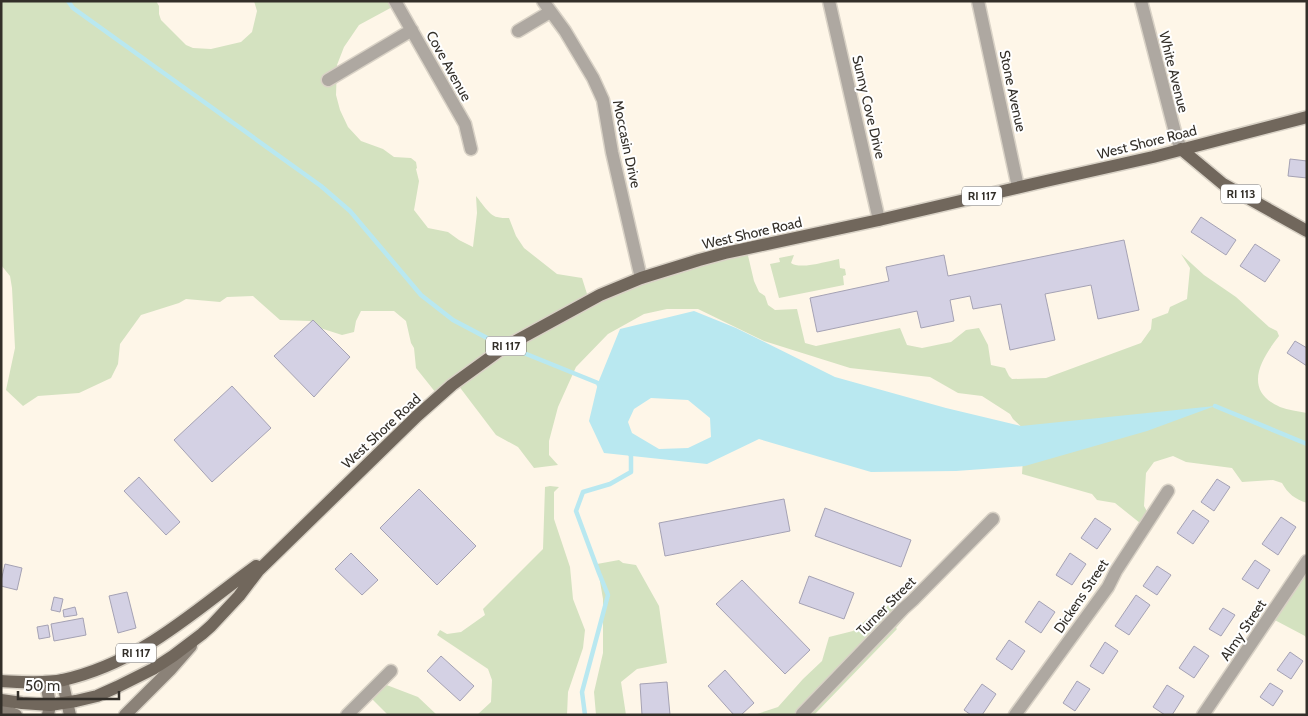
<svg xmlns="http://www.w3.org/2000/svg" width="1308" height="716" font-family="Cabin,sans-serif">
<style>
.green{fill:#d4e2c0}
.water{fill:#b9e8f0;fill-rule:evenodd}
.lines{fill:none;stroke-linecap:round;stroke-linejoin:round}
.stream{stroke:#b9e8f0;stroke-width:4.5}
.building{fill:#d4d1e4;stroke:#a5a2b4}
.minor-casing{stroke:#d9d2c6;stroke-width:15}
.secondary-casing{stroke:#d9d2c6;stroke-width:15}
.primary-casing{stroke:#d9d2c6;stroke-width:15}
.minor{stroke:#aea8a1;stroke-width:12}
.secondary{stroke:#8b8278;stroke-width:12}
.primary{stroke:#71675c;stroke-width:12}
.labels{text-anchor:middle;stroke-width:4;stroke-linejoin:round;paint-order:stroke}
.shield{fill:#fff;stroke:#706d69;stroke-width:1}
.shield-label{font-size:12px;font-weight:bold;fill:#332f29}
.street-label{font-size:14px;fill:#332f29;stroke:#fff}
</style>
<rect width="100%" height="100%" fill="#fef6e8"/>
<path class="green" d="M1 1H156L159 6V14L161 20 186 45 193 48 211 49 241 42 252 32 257 11 254 1H395L396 5 359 25 344 47 337 65 336 95 340 110 348 127 361 141 383 149 394 157 411 158 416 162 417 168 416 169 419 181 414 210 428 228 448 232 459 240 473 247 477 213 476 196C481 202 490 216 497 217 500 218 505 218 509 218L516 236 524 248 557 274 582 278 588 297 746 247 754 281 759 292 765 296 768 305 775 310 797 309 805 343 816 346 900 328 907 345 922 348 951 342 966 330 979 328 988 345 991 365 1005 368 1009 376 1012 379 1046 378 1141 343 1151 329 1152 319 1168 313 1170 307 1187 299 1190 268 1181 254 1204 275 1236 297 1269 327 1277 331 1279 336C1261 359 1242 390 1280 407 1288 410 1298 411 1307 413V503C1295 499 1288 494 1282 483L1273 480 1242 482 1232 468 1186 462 1173 456 1154 462 1146 473 1144 506 1149 515 1140 523 1115 503 1097 500 1092 494 1022 474 1023 459 1032 437 1013 419 1010 414 982 396 958 393 930 377 850 368 764 341 698 309H667L644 314 608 334 576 367 558 407 549 441V455L558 465 534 468 518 447 496 435 455 381 436 393 416 368 414 348 411 343 406 321 394 311H361L356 321 354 332 342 335 317 327 310 321 280 320 253 296 227 297 220 302 186 299 179 303 141 315 120 344 118 364 111 378 79 393 38 396 23 406 6 390 15 348 12 288 10 276 1 265Z
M794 255 791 263C800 270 828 261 839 259L840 268 845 269 846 275 843 276 844 285 779 298 770 264 780 262 779 258Z
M550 486 559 487 554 492V519L570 567 573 599 585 630 583 648 568 692 567 715H477L491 702 492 680 488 669 437 635 440 630 447 634 461 632 485 615 483 609 543 549 545 487Z
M1307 556V640L1305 636 1267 616Z
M619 560 623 563 636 565 659 606 667 663 637 669 621 682 626 715H596L594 692 603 653V599L597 564Z
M897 602 908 614 896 628 897 629 814 715H754L778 707 803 679 822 661 829 637 853 631 878 610Z
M384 684 418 697 437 715H388L369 696Z"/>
<path class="water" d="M694 311 736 328 835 377 946 408 1021 426 1215 406 1147 431 1025 466 956 471 871 472 759 439 707 464 604 453 589 421 598 383 620 329ZM651 398 688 400 710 418 711 437 688 448 659 449 632 433 628 422 634 409Z"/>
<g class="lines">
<path class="stream" d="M68 1 73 8 321 186 350 211 421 295 453 320 489 339 598 383 600 388
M1215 406 1307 444
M585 715 582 692 608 595 599 573 576 511 583 492 610 484 631 472V456L629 452"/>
</g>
<path class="building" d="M1290 159 1307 161V178L1288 176Z
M1201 217 1236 240 1226 255 1191 232Z
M1124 240 1139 310 1098 319 1091 285 1045 294 1055 340 1010 350 1001 304 973 309 970 296 950 300 954 321 921 328 917 311 817 332 810 298 889 281 886 267 944 255 948 276Z
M1255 244 1280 260 1265 282 1240 266Z
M313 320 350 357 314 397 274 356Z
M1295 341 1307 348V366L1287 353Z
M232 386 271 428 212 482 174 440Z
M139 477 180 522 166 535 124 491Z
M1217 479 1230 487 1214 511 1201 502Z
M419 489 476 546 437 585 380 528Z
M784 499 790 531 665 556 659 523Z
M825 508 911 540 901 567 815 536Z
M1193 510 1209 521 1193 544 1177 533Z
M1281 517 1296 527 1278 555 1262 544Z
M1095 518 1111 529 1097 549 1081 538Z
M351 553 378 580 362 595 335 569Z
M1070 553 1086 564 1072 585 1056 575Z
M1255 560 1270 570 1258 589 1242 579Z
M5 564 22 568 17 590 1 586V581Z
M1157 566 1171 575 1157 595 1143 586Z
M809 576 854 593 844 619 799 603Z
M742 580 810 650 785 674 716 604Z
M127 592 136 628 118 633 109 596Z
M1136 595 1150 605 1129 635 1115 626Z
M54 597 63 599 60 612 51 610Z
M1039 601 1055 612 1041 633 1025 622Z
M75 607 77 615 64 617 63 610Z
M1223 608 1235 615 1221 636 1209 629Z
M83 618 86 635 54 641 51 624Z
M48 625 50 637 39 639 37 627Z
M1009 640 1025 651 1012 670 996 659Z
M1105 642 1118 651 1103 674 1090 666Z
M1194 646 1209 656 1194 678 1179 668Z
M1290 652 1303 661 1291 679 1277 670Z
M441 656 474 686 460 701 427 671Z
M725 670 754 703 741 715H734L708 686Z
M1077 681 1090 689 1075 711 1063 703Z
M667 682 670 715H642L640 684Z
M1270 683 1283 691 1273 706 1260 697Z
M982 684 996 694 982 715H971L964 710Z
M1167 685 1184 696 1172 715H1165L1153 707Z"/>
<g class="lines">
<defs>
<path id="minor" d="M395 1 465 124 471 149
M543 1 565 31 593 78 603 100 612 152 641 278
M829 1 879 220
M978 1 1018 187
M1141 1 1176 136 1181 149
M518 31 550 12
M328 80 412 30
M347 715 391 671
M802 715V714L903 609 913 600 993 519
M1015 715 1108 587 1116 571 1168 491
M1203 715 1307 561"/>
<path id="secondary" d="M62 680 70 715
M46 682 50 705 48 715
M1 709 16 715
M125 715 170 670 191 646"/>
<path id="primary" d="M1181 149 1223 184 1307 231
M1 681C21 682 43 684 63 680 140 663 194 611 256 566
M1 700 22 703 50 705 76 701 97 696 117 687 153 669 173 656 202 634 211 626 239 596 258 571 417 416 452 385 503 348 600 295 641 278 699 260 725 253 879 220 1046 181 1153 157 1307 117"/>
</defs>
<use href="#minor" class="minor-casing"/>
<use href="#secondary" class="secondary-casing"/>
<use href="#primary" class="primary-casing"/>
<use href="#minor" class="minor"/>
<use href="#secondary" class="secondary"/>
<use href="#primary" class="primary"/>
</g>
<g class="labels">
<g class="shield">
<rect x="1221" y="184.5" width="40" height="19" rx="4"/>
<rect x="962" y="186.5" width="40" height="19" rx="4"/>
<rect x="486" y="336.5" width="40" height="19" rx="4"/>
<rect x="116" y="643.5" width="40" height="19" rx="4"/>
</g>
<g class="shield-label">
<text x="1241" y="198">RI 113</text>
<text x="982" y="200">RI 117</text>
<text x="506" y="350">RI 117</text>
<text x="136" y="657">RI 117</text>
</g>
<g class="street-label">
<text transform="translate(449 66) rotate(61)" y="5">Cove Avenue</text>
<text transform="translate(1174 72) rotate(76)" y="5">White Avenue</text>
<text transform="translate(1013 91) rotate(78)" y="5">Stone Avenue</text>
<text transform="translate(869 107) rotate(77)" y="5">Sunny Cove Drive</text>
<text transform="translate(1147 142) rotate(-14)" y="5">West Shore Road</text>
<text transform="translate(627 144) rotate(78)" y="5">Moccasin Drive</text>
<text transform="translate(752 233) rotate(-13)" y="5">West Shore Road</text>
<text transform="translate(381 431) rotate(-43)" y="5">West Shore Road</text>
<text transform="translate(1081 596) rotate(-56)" y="5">Dickens Street</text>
<text transform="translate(886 606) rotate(-45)" y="5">Turner Street</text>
<text transform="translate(1243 630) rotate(-56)" y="5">Almy Street</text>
</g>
</g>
<rect width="1308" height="716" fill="none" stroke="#332f29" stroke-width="5"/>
<path d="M18 691v8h101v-8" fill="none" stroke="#332f29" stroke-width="2.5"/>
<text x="25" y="691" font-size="15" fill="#332f29" stroke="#ffffff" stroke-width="4" paint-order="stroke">50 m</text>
</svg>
